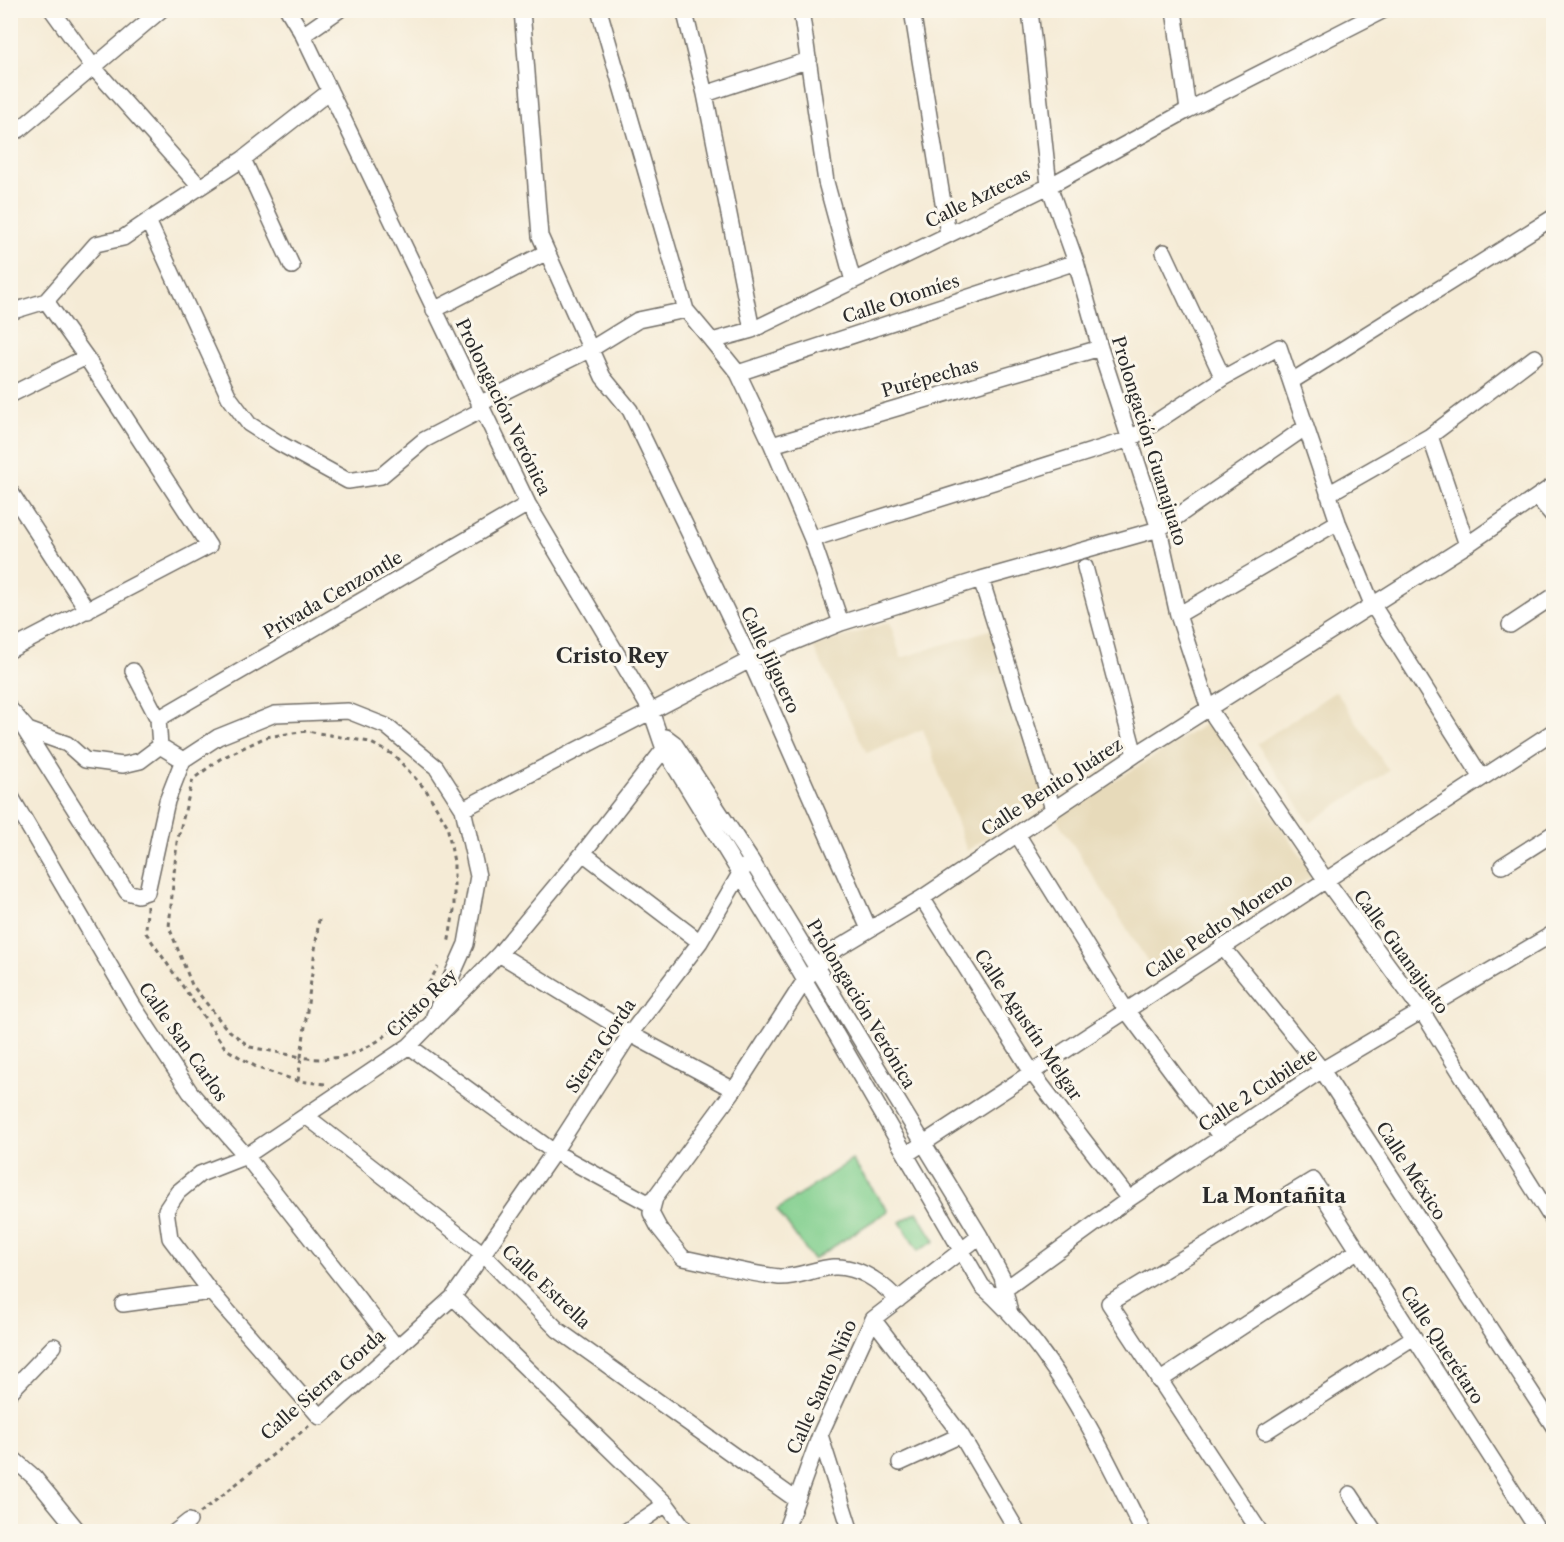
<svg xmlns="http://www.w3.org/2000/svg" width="1564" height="1542" font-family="'Libre Caslon Text',serif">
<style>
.built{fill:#e7daba}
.green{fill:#82cf8e;stroke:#567d5c;stroke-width:1.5}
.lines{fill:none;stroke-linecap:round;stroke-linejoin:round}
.street-casing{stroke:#726e67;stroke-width:18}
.path{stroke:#726e67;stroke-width:3;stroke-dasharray:4.5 4.5;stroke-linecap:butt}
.street{stroke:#fff;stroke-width:15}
.labels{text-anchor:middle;stroke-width:6;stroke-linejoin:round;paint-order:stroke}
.street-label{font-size:18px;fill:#2b2b2b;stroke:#fbf7ec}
.quarter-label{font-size:21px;font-weight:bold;fill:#2b2b2b;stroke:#fbf7ec}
</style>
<rect width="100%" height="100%" fill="#fbf7ec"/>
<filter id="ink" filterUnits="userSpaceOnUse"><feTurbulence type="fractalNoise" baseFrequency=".0167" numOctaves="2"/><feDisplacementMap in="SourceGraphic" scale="12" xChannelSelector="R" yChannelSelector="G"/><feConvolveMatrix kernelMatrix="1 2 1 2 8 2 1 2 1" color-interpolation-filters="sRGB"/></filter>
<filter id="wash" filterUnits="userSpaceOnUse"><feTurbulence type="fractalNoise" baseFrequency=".008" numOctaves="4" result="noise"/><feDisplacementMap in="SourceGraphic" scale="24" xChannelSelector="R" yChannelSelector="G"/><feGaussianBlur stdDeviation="1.35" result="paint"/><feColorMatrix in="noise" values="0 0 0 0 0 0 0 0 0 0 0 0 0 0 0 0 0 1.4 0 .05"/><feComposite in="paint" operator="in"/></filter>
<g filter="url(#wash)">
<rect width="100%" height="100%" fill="#f5ebd6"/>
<path class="built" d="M890 622 901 658 992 629 1045 798 967 851 923 729 867 753 813 647Z
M1336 691 1389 771 1310 823 1257 744Z
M1210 721 1314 875 1157 976 1056 818Z"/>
<path class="green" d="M852 1160 888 1211 813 1260 777 1210Z
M917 1212 935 1241 918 1251 900 1222Z"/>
</g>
<g filter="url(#ink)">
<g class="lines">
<defs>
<path id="street" d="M52 10 94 68 200 187
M288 10 303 35 528 504 651 711 664 749 793 960 982 1286C1057 1352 1099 1444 1143 1532
M522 10 540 236 603 377 630 410 750 660 869 929
M599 10 686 310 712 341 752 330 1049 186 1188 110 1384 10
M801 10 826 182 853 281
M912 10 948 234
M1030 10 1049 186 1076 262 1100 348 1159 529 1178 615 1209 709 1325 879 1421 1010 1554 1222
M1174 10 1188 110
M685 13 705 94 752 330
M303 35 339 10
M705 94 809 60
M10 119 19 130 161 10
M243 159 292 266
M148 221 229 397 249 424 279 443 348 481 381 476 424 440 482 410
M1164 252 1223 378
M434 310 547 252
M10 312 46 301 96 244 123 238 148 221 243 159 330 91
M712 341 738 373 772 445 812 539 841 623
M738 373 1076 262
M1292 381 1554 217
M10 395 86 357
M479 404 591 349 638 320 686 310
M1430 436 1467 545
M772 445 1100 348
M10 491 88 611
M1328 494 1430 436 1535 357
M1538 498 1554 517
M812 539 1130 439 1223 378 1279 347 1338 522 1372 604 1482 778
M1085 567 1135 755
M981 579 1053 809
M1178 615 1338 522
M1510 625 1554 596
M10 650 209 546 86 357 46 301
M10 709 28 730 67 744 85 760 123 765 140 761 160 746 158 719 133 671
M158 719 528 504
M21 724 127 892 138 895 147 892 167 801 183 760 160 746
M666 737 674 743 751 860 980 1236 1002 1277 1009 1308
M674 743 664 749 583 853 499 954 409 1046 246 1156 200 1174 178 1192 166 1210 170 1238 211 1292 320 1417 453 1297 554 1152 630 1034 700 942 741 872 751 860
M183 760 218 737 275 714 348 711 386 726 436 767 463 809 478 876 466 944 434 1016
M10 795 134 1007 190 1092 246 1156 397 1348
M463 809 750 660 841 623 981 579 1159 529 1306 427
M1017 834 1126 1010 1221 1137
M583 853 700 942
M1502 866 1554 833
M922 898 1033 1074 1129 1199
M1222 946 1322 1070 1554 1427
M499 954 630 1034 734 1090
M409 1046 554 1152 650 1204 734 1090 805 980 830 953 922 898 1135 755 1467 545 1554 485
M306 1116 482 1253 558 1330 795 1499
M907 1154C1122 1013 1338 872 1554 731
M655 1198 651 1213 659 1228 683 1258C715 1264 747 1274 779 1277 798 1278 815 1268 834 1267 859 1266 881 1282 898 1300
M997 1295 1129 1199 1322 1070 1554 933
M453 1297 666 1504 687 1532
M123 1304 211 1292
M873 1319 961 1435 1018 1532
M1159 1381 1357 1251
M10 1392 54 1346
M1265 1432 1414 1337
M820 1435 851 1532
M10 1456 34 1477 79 1532
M900 1463 961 1435
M1350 1494 1375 1532
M175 1532 189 1521
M625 1532 666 1504
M785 1532 820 1435 873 1319 980 1236
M1260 1532 1109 1303 1313 1180 1539 1532"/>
</defs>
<use href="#street" class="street-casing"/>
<path class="path" d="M147 906 146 933 226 1049 258 1068 298 1081 325 1084
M319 919 301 1057C346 1066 387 1042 414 1007 424 995 430 980 438 967
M298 1081 301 1057 250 1047 226 1028 192 985 169 927 177 842 193 779 220 759 266 737 307 731 369 742 394 755 426 790 447 825 454 862V910L448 945
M200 1513 310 1425"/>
<use href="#street" class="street"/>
</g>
</g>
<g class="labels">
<g class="street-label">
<text transform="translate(978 198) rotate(-26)" y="6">Calle Aztecas</text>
<text transform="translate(901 299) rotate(-18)" y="6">Calle Otomíes</text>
<text transform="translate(930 378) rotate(-16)" y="6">Purépechas</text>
<text transform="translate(503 407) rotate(64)" y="6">Prolongación Verónica</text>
<text transform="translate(1149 441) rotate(73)" y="6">Prolongación Guanajuato</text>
<text transform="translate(333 595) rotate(-30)" y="6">Privada Cenzontle</text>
<text transform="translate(770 660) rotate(65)" y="6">Calle Jilguero</text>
<text transform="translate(1052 787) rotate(-33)" y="6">Calle Benito Juárez</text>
<text transform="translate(1219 926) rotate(-34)" y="6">Calle Pedro Moreno</text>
<text transform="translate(1401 952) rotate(54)" y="6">Calle Guanajuato</text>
<text transform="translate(422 1003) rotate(-44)" y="6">Cristo Rey</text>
<text transform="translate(861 1004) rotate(59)" y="6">Prolongación Verónica</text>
<text transform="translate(1028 1025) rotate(56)" y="6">Calle Agustín Melgar</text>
<text transform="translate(183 1042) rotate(55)" y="6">Calle San Carlos</text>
<text transform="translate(601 1046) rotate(-56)" y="6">Sierra Gorda</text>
<text transform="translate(1258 1090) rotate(-33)" y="6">Calle 2 Cubilete</text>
<text transform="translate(1411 1171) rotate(57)" y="6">Calle México</text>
<text transform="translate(546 1287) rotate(43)" y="6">Calle Estrella</text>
<text transform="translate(1442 1345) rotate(57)" y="6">Calle Querétaro</text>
<text transform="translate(323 1385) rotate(-41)" y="6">Calle Sierra Gorda</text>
<text transform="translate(822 1387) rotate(-66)" y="6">Calle Santo Niño</text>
</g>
<g class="quarter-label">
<text x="612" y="663">Cristo Rey</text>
<text x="1274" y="1203">La Montañita</text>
</g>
</g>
<rect width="1564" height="1542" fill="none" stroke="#fbf7ec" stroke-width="36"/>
</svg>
